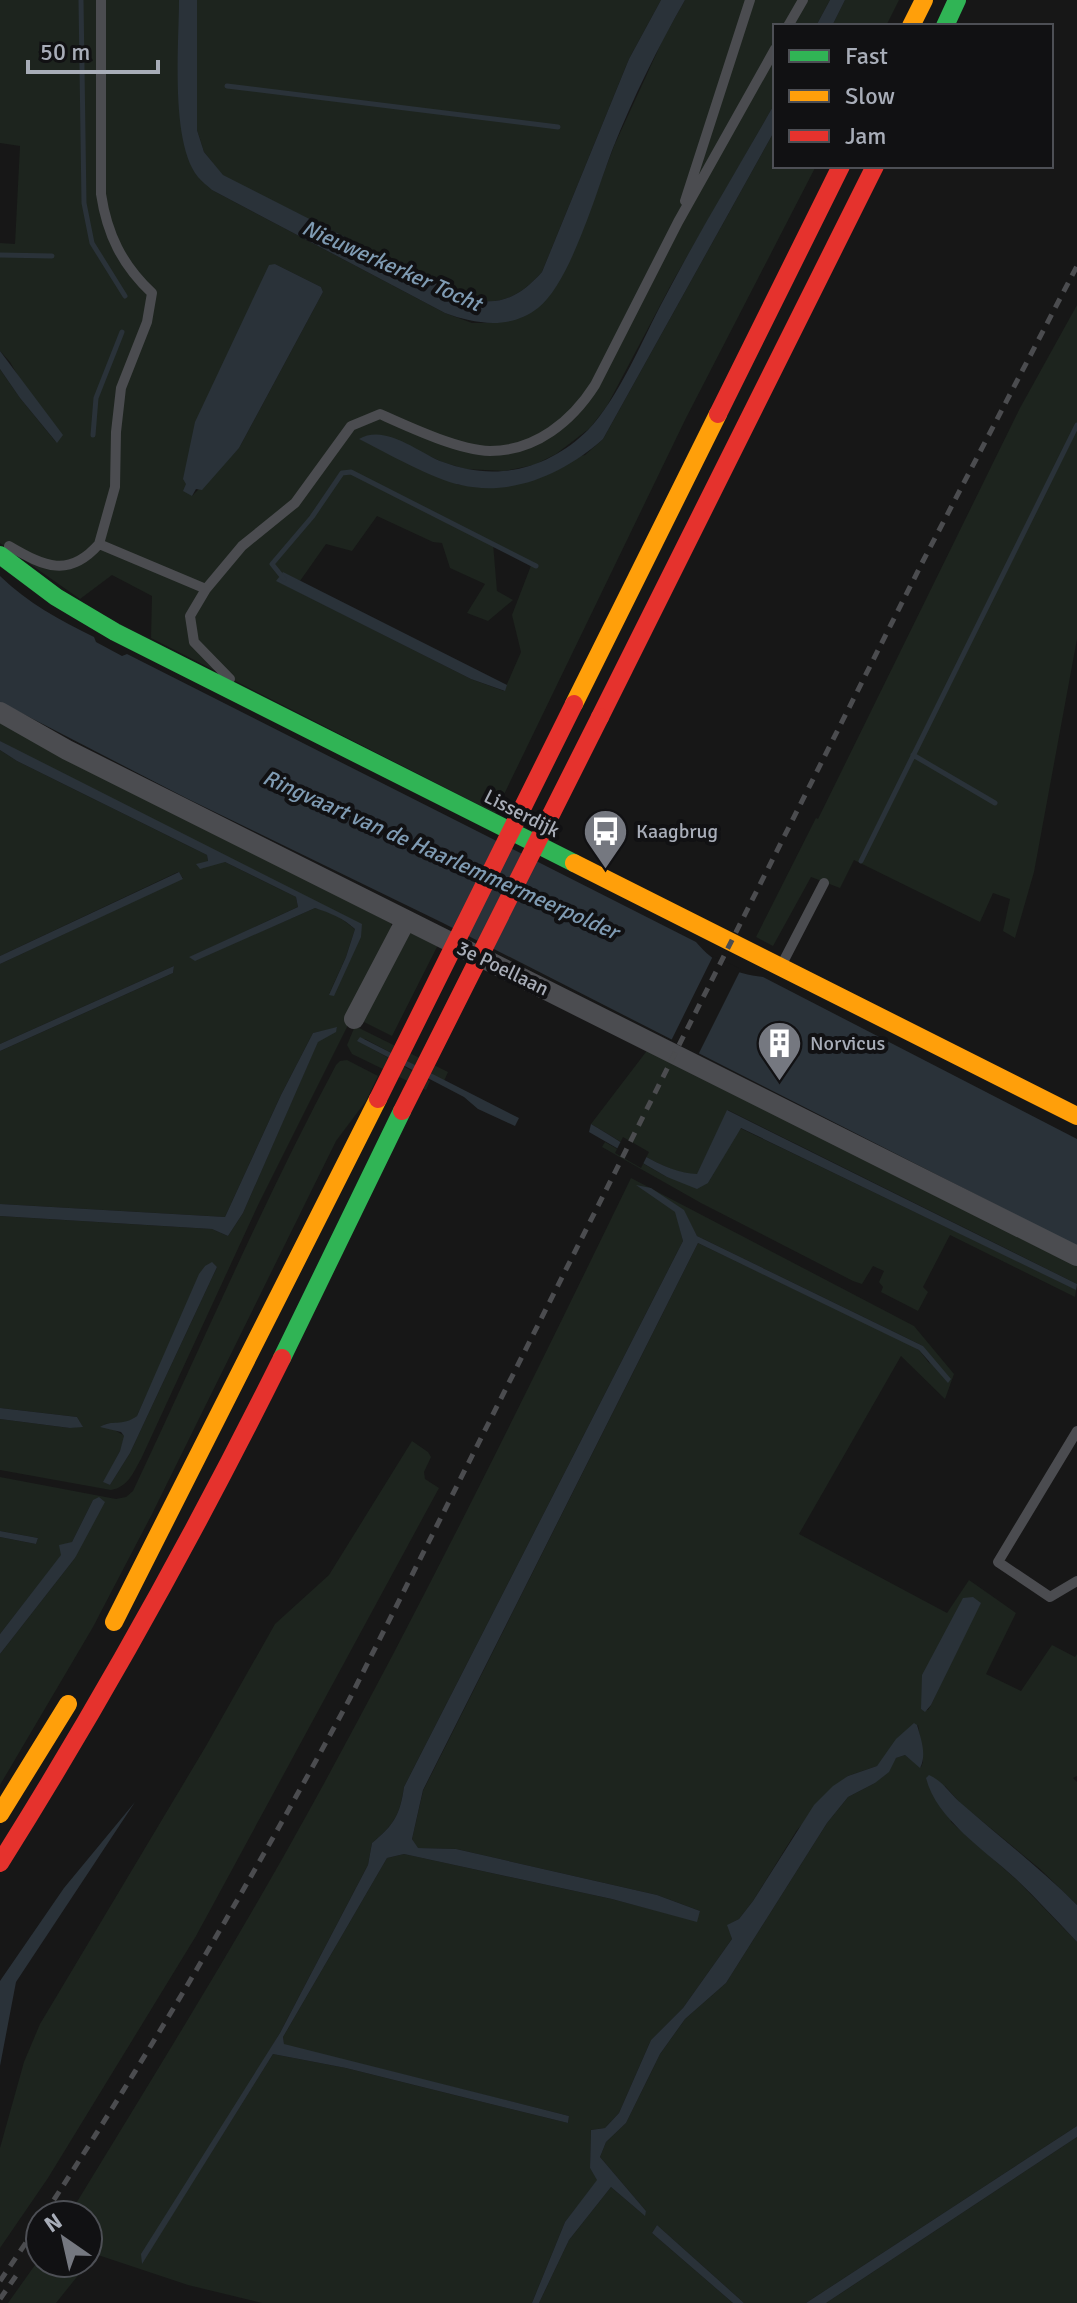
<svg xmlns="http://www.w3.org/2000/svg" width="1077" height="2303" font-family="Signika,sans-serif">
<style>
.green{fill:#1d241e;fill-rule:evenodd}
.water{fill:#2a3239}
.pier{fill:#171717}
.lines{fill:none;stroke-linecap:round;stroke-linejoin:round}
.stream{stroke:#2a3239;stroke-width:5}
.lane{stroke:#4b4c50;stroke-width:10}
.street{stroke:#4b4c50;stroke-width:20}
.fast{stroke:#30b455;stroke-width:18}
.slow{stroke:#ff9f0a;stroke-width:18}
.jam{stroke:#e5322d;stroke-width:18}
.rail{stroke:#4b4c4f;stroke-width:5;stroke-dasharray:10 8;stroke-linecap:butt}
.jam-bridge{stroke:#e5322d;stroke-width:18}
.labels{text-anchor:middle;stroke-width:8;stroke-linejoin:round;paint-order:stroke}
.street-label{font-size:20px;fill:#a8adb8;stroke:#111113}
.poi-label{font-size:20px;fill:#a8adb8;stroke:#111113;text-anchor:start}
.water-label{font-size:22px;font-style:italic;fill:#7f9bb3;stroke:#111113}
</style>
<rect width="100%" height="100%" fill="#171717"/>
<path class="green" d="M0 0H179V84L212 190 445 313 472 323H492L511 320 555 286 585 222 614 146 664 37 685 0H830L816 26H775V103L673 281 607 406 590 428 556 454 534 465 504 471 466 469 442 462 401 443 360 439 459 485 585 455 603 439 775 130V166H816L686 418 495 813 151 638 152 596 112 575 80 599 0 543V369L20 398 56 442 10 362 0 351V243L15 244 20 146 0 143ZM275 264 321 287 323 292 239 448 192 496 187 484ZM377 516 433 542 442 543 450 568 485 584 467 613 488 621 513 600 497 591 493 543 532 563 512 615 521 652 504 691 471 679 277 581 283 573 300 581 326 544 352 551Z
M197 0H661L629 59 542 272C515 302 492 309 455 293L223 176 204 152 197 130Z
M845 0H899L886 26H832Z
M1077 305V639L1034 872 1015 938 1003 931 1010 899 993 893 980 922 854 860 840 888 811 877 773 946 756 937 816 818 818 819 1020 408Z
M0 719 391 923 392 932 386 949 259 1203 141 1459C133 1473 128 1487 111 1490L0 1470V1419L70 1428 82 1426 77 1417 0 1408V1216L212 1229 228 1236 243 1213 318 1041 335 1032 337 1028 313 1033 281 1095 225 1217 0 1204V1051L173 973 174 966 0 1044V964L183 878 178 872 0 956V750L17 761 207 855 208 861 225 862 296 897 298 907 190 957 195 960 315 908 335 914 355 929 346 957 329 994 362 925 24 755 0 741ZM205 1266 217 1267 130 1453 110 1485 104 1482 120 1451 125 1436 104 1424 127 1423 137 1416Z
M412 930 439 943 392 1036 362 1021Z
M355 1026 448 1072 444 1081 365 1039 358 1041 430 1081 426 1090 352 1054 347 1045Z
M649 1048 1077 1262V1284L728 1110 697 1175C665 1174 620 1140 591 1124Z
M347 1060 378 1076 366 1101 336 1141 152 1514 93 1627 0 1785V1654L75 1558 93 1500 72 1542 0 1634V1537L36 1544 38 1538 0 1531V1477L116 1499 126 1497 133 1491C200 1349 262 1204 336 1065L340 1061Z
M740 1128 1075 1289 1077 1285 1075 1297 950 1235 923 1287 928 1292 918 1311 881 1292 883 1287 879 1282 884 1271 873 1266 862 1284 853 1281 701 1203 602 1147 605 1142 667 1177 708 1183Z
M631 1178 914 1326 954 1374 945 1399 901 1356 799 1534 947 1613 969 1580 1016 1613 986 1674 1021 1691 1052 1645 1075 1657 1077 1654V1776L1073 1778 1077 1782V1905L1040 1869 960 1803 945 1786 951 1822 1018 1881 1077 1942V2126L806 2303H744L657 2225 652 2233 733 2303H539L569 2240 611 2187 644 2215 646 2211 600 2157 606 2142 626 2123 660 2054 685 2019 726 1983 827 1823 848 1797 875 1783 896 1758 905 1755 921 1767 923 1762 918 1725 877 1766 848 1776 797 1830 753 1901 739 1919 728 1925 732 1939 683 2008 651 2040 619 2113 605 2128 591 2130 590 2168 598 2180 565 2222 532 2303H262L188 2285 95 2254 88 2263V2215H69C151 2080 234 1947 310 1809 424 1602 528 1390 631 1178ZM668 1206 683 1210 697 1236 923 1346 930 1364 919 1350 909 1344 698 1243 423 1791 412 1839 417 1848 456 1849 657 1895 700 1911 696 1921 612 1899 404 1854 387 1858 283 2037 284 2045 569 2116 568 2123 346 2068 273 2054 142 2263 280 2033 368 1865 372 1843C394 1825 400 1815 404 1787L683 1241 676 1212ZM980 1601 931 1705 928 1710 921 1709Z
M412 1441 428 1452 431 1457 424 1472 425 1479 439 1488 196 1936 48 2178 0 2248V2148L24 2062 40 2024 206 1746 275 1624 329 1575Z
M1077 2137V2303H826Z
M40 2258V2263H88L56 2303H8Z"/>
<path class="water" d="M179 0H197V130L204 152 223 175 455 293C492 309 515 302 542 272L629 59 661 0H685C658 47 633 98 613 148 597 189 571 282 538 308 510 330 475 324 445 313L212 190C208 186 202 182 198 177 170 142 179 45 179 0Z
M830 0H845L832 26H816Z
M775 103V130L603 439C565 473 513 497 461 485 432 479 387 453 359 439 385 423 419 453 443 462 462 469 483 473 503 471 535 469 566 452 588 430 619 398 643 338 664 299 699 232 738 168 775 103Z
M275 264 321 287 323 292 239 448 202 490 196 489 192 496 183 491 186 484 183 479 195 422 269 265Z
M0 351 63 435 57 443 20 398 0 369Z
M283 572 507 685 505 691 471 679 276 581Z
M0 576C28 603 59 620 94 637L96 642 122 656 127 654 696 942C715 964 734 974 763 977L1077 1139V1246L443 923 186 798 0 702Z
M0 741 362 924 361 937 334 996 329 995 346 957 355 929C343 918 330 913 315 908L195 961 189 957 298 907 296 897 225 862 200 869 196 864 208 861 207 855 17 761 0 750Z
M179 872 183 879 0 964V956Z
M174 966 173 973 0 1051V1044Z
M337 1027 336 1032 318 1042 243 1213 228 1236 212 1229 0 1216V1204L225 1217 281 1095 313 1033Z
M360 1037 519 1118 515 1126 478 1109 464 1097 357 1041Z
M727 1110 1077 1284 1076 1290 741 1128 708 1183 697 1189 667 1177 589 1132 591 1124C619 1140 665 1174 697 1174Z
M636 1185 651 1188 684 1210 697 1236 923 1346 951 1379 948 1383 919 1350 698 1243 423 1790 412 1839 418 1848 456 1849 657 1895 700 1911 697 1922 612 1899 404 1854 387 1858 283 2037 284 2044 569 2116 568 2123 346 2068 273 2054 142 2264 141 2254 280 2033 368 1865 372 1843C394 1825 400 1815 404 1787L683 1241 675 1212Z
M212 1262 217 1267 130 1453 110 1485 103 1482 120 1451 124 1436 121 1432 100 1427C112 1419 122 1427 137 1416L199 1274 205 1266Z
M0 1408 77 1417 83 1427 70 1428 0 1419Z
M99 1497 105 1502 75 1558 0 1654V1634L61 1555 59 1545 72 1542 93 1500Z
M0 1531 38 1538 36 1544 0 1537Z
M973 1597 981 1603 931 1705 925 1712 921 1709 922 1675 963 1598Z
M914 1723 917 1725C921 1739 927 1755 920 1768L905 1755 896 1758 889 1772 875 1783 848 1797 827 1823 726 1983 685 2019 660 2054 626 2123 606 2142 600 2157 646 2211 645 2216 611 2187 569 2240 539 2303H532L565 2222 597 2180 590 2168 591 2130 605 2128 619 2113 651 2040 683 2008 732 1939 727 1925 739 1919 753 1901 814 1805 833 1786 848 1776 877 1766 896 1739Z
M929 1775C943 1781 951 1795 962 1804 1001 1838 1041 1869 1077 1905V1942C1057 1921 1037 1899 1016 1879 986 1851 936 1819 926 1778Z
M135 1802 16 1982 0 2066V1981L64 1888Z
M1077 2126V2137L826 2303H806Z
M657 2225 744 2303H733L652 2233Z"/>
<path class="pier" d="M713 956 741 969 697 1057 670 1043Z
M623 1137 649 1152 641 1168 615 1153Z"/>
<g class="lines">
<path class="stream" d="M81 0 84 203 92 243 125 296
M227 86 558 127
M0 255 52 256
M93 435 96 398 122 332
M284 579 272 564 312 517 342 473 351 472 536 566
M913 755 995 803
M861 861 1077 425"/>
<path class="lane" d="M788 26 803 0
M685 201 750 0
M99 544 115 487 116 432 121 388 147 322 152 293C122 265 107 234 101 194V0
M9 546C45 567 69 578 99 544L206 589 190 616 194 642 230 679
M206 589 242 546 295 503 351 426 380 414C409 427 458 450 490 451 536 451 572 421 595 385L678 222 775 49
M781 966 824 883
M1077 1431 998 1562 1050 1597 1077 1581"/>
<path class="street" d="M0 712 67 750 1077 1256
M354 1019 406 920"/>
<path class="fast" d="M945 26 957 0
M0 555 56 597 115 632 574 863
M282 1358 402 1111"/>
<path class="slow" d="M911 26 924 0
M574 704 718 414
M574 863 1077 1116
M114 1622 378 1099
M0 1814 68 1704"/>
<path class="jam" d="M718 414 841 166
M600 717 875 166
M0 1863C103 1699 196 1531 282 1358"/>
<path class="rail" d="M44 2215C153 2048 254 1876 349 1700L923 561 1077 266
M0 2281 40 2222
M0 2299 18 2273"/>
<path class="jam-bridge" d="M378 1099 574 704
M402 1111 600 717"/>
</g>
<defs>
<symbol id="bus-pin" viewBox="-11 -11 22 30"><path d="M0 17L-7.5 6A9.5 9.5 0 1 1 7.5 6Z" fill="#757880" stroke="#111113"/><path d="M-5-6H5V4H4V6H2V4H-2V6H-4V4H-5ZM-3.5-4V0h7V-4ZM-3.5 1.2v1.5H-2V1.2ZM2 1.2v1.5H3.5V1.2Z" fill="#fff"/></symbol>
<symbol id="building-pin" viewBox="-11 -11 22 30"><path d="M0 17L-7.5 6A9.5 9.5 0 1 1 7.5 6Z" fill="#757880" stroke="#111113"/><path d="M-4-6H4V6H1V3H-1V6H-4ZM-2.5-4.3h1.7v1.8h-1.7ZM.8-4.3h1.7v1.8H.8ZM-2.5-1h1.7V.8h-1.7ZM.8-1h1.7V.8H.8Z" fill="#fff"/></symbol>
</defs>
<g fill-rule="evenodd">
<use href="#bus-pin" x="580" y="806" width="51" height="69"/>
<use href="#building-pin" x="754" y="1018" width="51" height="69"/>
</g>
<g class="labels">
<g class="street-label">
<text transform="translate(522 813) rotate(27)" y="7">Lisserdijk</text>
<text transform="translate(503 968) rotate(26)" y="7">3e Poellaan</text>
</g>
<g class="poi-label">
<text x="636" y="838">Kaagbrug</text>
<text x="810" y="1050">Norvicus</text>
</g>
<g class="water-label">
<text transform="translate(392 265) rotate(24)" y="8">Nieuwerkerker Tocht</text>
<text transform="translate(441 854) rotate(24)" y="8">Ringvaart van de Haarlemmermeerpolder</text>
</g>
</g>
<rect x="773" y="24" width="280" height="144" fill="#111113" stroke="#4d4f55" stroke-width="2"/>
<rect x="789" y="50" width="40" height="12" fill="#30b455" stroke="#4d4f55" stroke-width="2"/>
<text x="845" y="64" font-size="24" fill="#a8adb8">Fast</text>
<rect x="789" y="90" width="40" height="12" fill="#ff9f0a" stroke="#4d4f55" stroke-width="2"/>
<text x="845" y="104" font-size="24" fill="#a8adb8">Slow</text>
<rect x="789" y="130" width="40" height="12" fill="#e5322d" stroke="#4d4f55" stroke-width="2"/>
<text x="845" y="144" font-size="24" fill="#a8adb8">Jam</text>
<g transform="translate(64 2239) rotate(326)"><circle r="38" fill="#111113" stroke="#4d4f55" stroke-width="2"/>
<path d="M0-6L14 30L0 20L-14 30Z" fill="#757880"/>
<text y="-12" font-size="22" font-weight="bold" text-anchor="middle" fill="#a8adb8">N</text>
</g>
<path d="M28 60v12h130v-12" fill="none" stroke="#a8adb8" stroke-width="4"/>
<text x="40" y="60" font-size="24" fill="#a8adb8" stroke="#111113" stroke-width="6" paint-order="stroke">50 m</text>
</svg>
